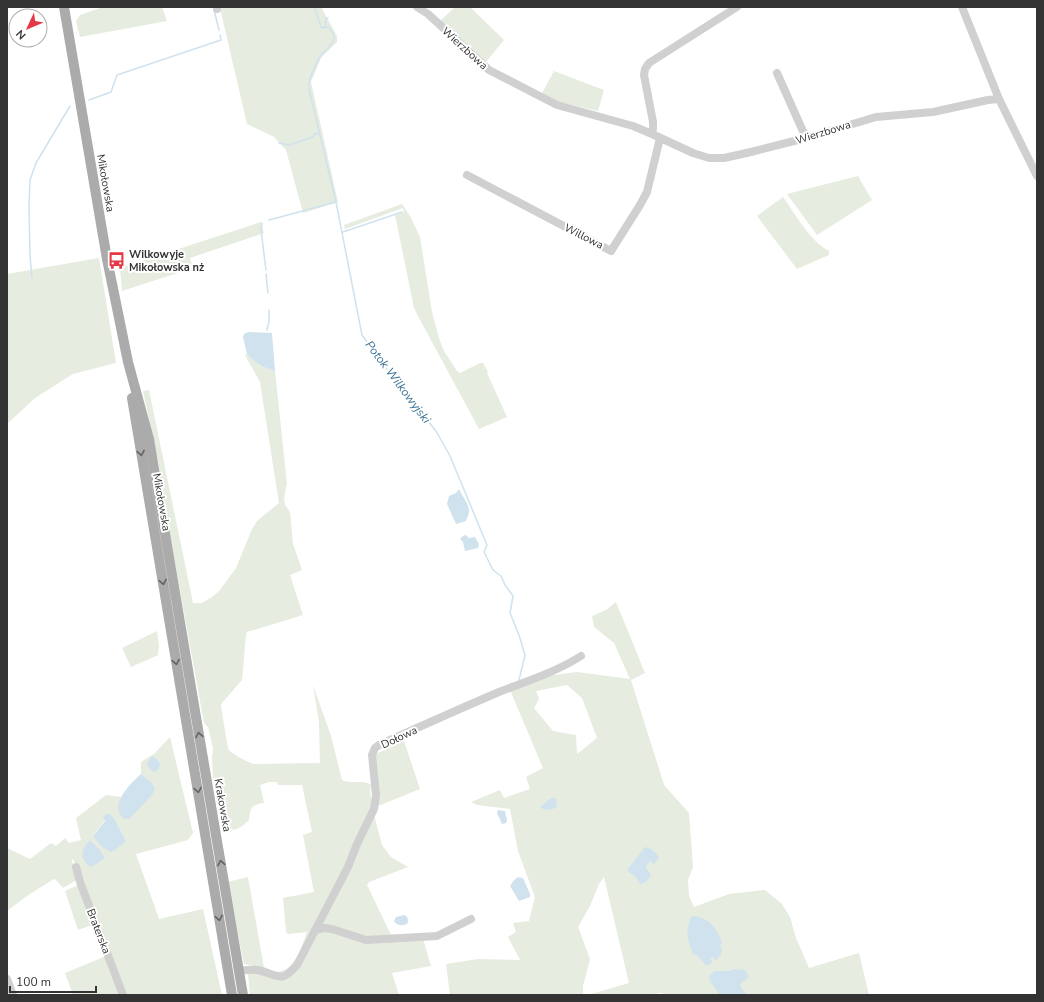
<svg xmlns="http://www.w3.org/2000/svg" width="1044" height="1002" font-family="'Nunito Sans',sans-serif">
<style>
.green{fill:#e6ecdf;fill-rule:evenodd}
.water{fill:#cfe2ee}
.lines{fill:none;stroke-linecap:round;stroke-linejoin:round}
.stream{stroke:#cfe2ee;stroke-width:1.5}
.minor{stroke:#d0d0d0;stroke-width:8}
.major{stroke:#ababab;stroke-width:10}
.oneway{stroke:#636363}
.labels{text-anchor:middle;stroke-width:4;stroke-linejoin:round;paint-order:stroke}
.street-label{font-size:11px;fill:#333;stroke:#fff}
.poi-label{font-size:11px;font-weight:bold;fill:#333;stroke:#fff;text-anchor:start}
.water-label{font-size:12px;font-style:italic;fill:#3f7597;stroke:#fff}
</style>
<rect width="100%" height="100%" fill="#fff"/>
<path class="green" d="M103 7H162L167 21 80 37 76 21 80 15Z
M222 7H321L337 36V42L321 58 311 82 338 202 303 213 286 150 274 137 247 124 220 8Z
M455 7H470L504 40 485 63 440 21Z
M554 71 604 90 598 111 559 102 541 95Z
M858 176 872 200 817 235 787 194Z
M783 197C795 214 811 242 829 251V255L797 269 757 216Z
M402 204 410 216 420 237 432 312 436 327 440 341 444 351 457 371 460 373 480 363H483L488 372 487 373 507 417 479 429 419 318 414 308 395 215 404 212 403 208 345 229 344 225Z
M261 222 264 233 190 258 193 268 122 291 120 268Z
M99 258 116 363 73 374 35 398 7 424V274Z
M247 354C255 362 265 367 275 371L287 484 286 487 284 499 285 505 290 512 293 544 302 570 290 575 303 615 247 632 246 634 242 680 222 703 221 706 228 749C235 756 244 760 253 764L320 763 319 722 313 685 331 736 342 780C351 785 363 779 371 785L370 792 374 815 382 845 391 857 408 867 369 882 367 885 391 935 423 934 424 942 431 966 392 973 399 995H250L248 974 263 968 244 964 227 882 248 877 264 968C268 969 273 972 277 972 295 971 302 946 307 932L288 934 286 932 283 898 314 892 303 835 312 832 302 785H278L277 782H269L260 785 264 803C251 805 251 807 249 820 245 824 239 829 233 830L220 819 213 776 212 758 213 748 208 727 204 723 166 513 159 465 143 391 149 390 193 603H202L212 597 219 591 236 568 252 529 257 521 279 503 260 382 245 355Z
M616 602 645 673 631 680 664 785 689 813 693 867 688 880 689 896 694 907 729 894 765 890 782 904 790 917 796 938 809 968 859 953 869 995H663V993L644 995H588L629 983 604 877 599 884 590 906 578 927 590 959 583 986V995H450L446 964 478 959 520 960 508 937 516 932 513 923 529 921 535 897 518 851 510 809 477 805 471 802 500 790 504 798 530 789 526 777 543 768 510 690 532 678 577 672 630 679 614 643 594 627 592 616 606 610ZM567 685 582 698 597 738 577 754 576 735 553 731 534 708 539 699 536 691Z
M157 631 159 646 158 655 131 667 122 648Z
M170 737 193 833 188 840 136 854 159 919 203 909 222 995H73L65 973 106 956 95 924 78 930 65 891 83 883 73 859 72 860 77 880 63 888 55 879 52 880 24 898 7 911V848L30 859 51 843 56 846 65 838 69 843 81 840 76 818 106 795 121 797 119 807 150 781 141 774V762L155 753ZM108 813 114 818 126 841 93 836C98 828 105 822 108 813Z
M404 741 420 789 378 806 375 761 376 754Z"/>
<path class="water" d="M248 332 272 333 275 371 262 366 252 359 247 354 243 337 244 334Z
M459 489C461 495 470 505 469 511 469 514 467 518 466 521L456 524 447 504 449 496 456 493Z
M466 535 469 538 475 537 479 544 478 548 465 551 463 542 460 539 463 536Z
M151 757H154L159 762 160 765 158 770 154 772C149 767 144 765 151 757Z
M141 774 150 781 155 788 152 795 130 818 124 819C108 805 130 784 141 774Z
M551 798H556L557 807C551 810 545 811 540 807Z
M498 810 505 811 507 820 506 823 502 824 497 813Z
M108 813 114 818 126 841 115 850 111 852 102 847 93 836 105 821 103 818 104 816Z
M90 840 98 848 105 858 96 864 90 867C79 857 81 850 90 840Z
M645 847C652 849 656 852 659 858L654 864 652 863 650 860 646 867 651 875 646 882 640 884 635 876 628 872V869Z
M518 877 523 878 530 894V897L519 901 510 886 514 880Z
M404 915C408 916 409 921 407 924 402 926 397 926 394 921L396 917Z
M695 916C712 920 716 928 722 943L720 946 722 949 721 955 715 961 713 957H711L710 959 713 962 706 966 698 956 692 953V950L690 948C690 944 689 942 688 938 686 931 689 924 691 917Z
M734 969 744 970 747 972 748 978 740 984 742 990 745 992 746 995H719C717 988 709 983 709 976L714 971H730Z"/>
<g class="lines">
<path class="stream" d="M314 7 321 27 324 28 328 27C342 41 329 45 321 55 318 59 310 77 309 82 309 84 309 87 309 89L336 202 362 335 401 388 436 431 450 456 487 545 484 552 493 570 501 576 505 585 513 596 510 613 519 635 525 655 519 680
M214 10 219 30
M325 28 326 19 328 18
M89 100 111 92 117 75 120 74 218 41 221 40 220 35
M279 143 289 145 313 137 315 134H320
M269 220 336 202
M262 223 261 230 266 270
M343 232 402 212
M266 274 268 293
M32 278 30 256 29 206 30 180 36 163 70 106
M267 330 269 321V310"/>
<path class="minor" d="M217 7V9
M417 7 428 14 489 70 557 105 633 126 652 134 693 153 709 158H724L751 152 806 138 876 117 933 112 988 100 999 99
M962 7 999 99 1037 176
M777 73 806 138
M652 134 653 128V122L644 75 645 69 649 63 737 7
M467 175 611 251 640 205 647 192 660 138
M76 867 80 882 123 995
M315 930 324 928 332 929 366 940 437 936 471 919
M239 971C246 970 252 969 258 970 278 975 281 984 297 965L348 867 357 844 374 809 376 795 372 755 375 748 379 745C419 727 459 709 499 692 527 681 556 672 581 656
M7 979 13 995"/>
<path class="major" d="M64 7 107 259 128 362 149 439 243 995
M132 398 232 995"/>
</g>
<defs><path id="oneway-chevron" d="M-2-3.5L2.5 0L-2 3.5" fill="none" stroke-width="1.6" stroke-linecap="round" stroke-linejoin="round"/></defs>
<g class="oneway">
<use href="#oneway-chevron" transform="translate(141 453) rotate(80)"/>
<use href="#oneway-chevron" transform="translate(163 582) rotate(80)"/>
<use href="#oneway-chevron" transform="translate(176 662) rotate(80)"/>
<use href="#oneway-chevron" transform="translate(199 735) rotate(-100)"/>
<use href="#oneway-chevron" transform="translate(198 790) rotate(80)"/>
<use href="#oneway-chevron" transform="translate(221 863) rotate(-100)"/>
<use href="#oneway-chevron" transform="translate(219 918) rotate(80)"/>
</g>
<defs>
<symbol id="bus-bare" viewBox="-9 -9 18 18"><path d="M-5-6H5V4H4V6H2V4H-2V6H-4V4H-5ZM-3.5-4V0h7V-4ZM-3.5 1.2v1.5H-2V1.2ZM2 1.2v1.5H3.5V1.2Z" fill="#e63946" stroke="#fff" stroke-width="2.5" paint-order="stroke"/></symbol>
</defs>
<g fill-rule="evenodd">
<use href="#bus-bare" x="104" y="248" width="25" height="25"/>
</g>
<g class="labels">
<g class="street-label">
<text transform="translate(465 48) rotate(42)" y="4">Wierzbowa</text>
<text transform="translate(823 132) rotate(-17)" y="4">Wierzbowa</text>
<text transform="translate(106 183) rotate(80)" y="4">Mikołowska</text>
<text transform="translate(584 236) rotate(27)" y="4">Willowa</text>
<text transform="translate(162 502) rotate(80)" y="4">Mikołowska</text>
<text transform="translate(399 737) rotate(-25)" y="4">Dołowa</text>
<text transform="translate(223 805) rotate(80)" y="4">Krakowska</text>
<text transform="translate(99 931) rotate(69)" y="4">Braterska</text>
</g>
<g class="poi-label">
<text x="129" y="258">Wilkowyje<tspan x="129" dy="13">Mikołowska nż</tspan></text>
</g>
<g class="water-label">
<text transform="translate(398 382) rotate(53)" y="4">Potok Wilkowyjski</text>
</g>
</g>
<rect width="1044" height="1002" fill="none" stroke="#333333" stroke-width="16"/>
<g transform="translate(28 28) rotate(226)"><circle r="19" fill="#ffffff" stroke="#adadad"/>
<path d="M0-3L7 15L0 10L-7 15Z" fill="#e63946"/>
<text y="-6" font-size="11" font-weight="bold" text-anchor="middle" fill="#333333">N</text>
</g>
<path d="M10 986v6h86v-6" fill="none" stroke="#333333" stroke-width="2"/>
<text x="16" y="986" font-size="12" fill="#333333" stroke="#ffffff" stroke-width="3" paint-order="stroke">100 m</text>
</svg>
